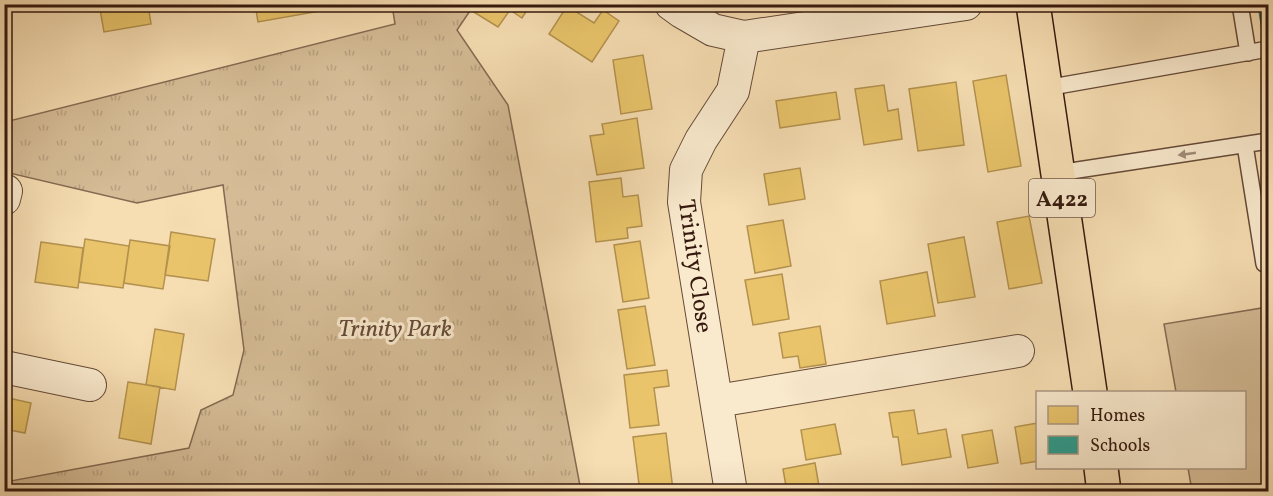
<svg xmlns="http://www.w3.org/2000/svg" width="1273" height="496" font-family="Vollkorn,serif">
<style>
.grass{fill:url(#grass-tufts);stroke:#856a52;stroke-width:1.5}
.garden{fill:#d5bc96;stroke:#856a52;stroke-width:1.5}
.homes{fill:#e9c46a;stroke:#b3914e;stroke-width:1.5}
.schools{fill:#2a9d8f;stroke:#2d7568;stroke-width:1.5}
.lines{fill:none;stroke-linecap:round;stroke-linejoin:round}
.service-casing{stroke:#654a37;stroke-width:18}
.minor-casing{stroke:#654a37;stroke-width:34}
.primary-casing{stroke:#35190e;stroke-width:36}
.service{stroke:#f9e9cd;stroke-width:15}
.minor{stroke:#f9e9cd;stroke-width:32}
.primary{stroke:#f6ddb2;stroke-width:33}
.oneway{fill:#a18b77}
.labels{text-anchor:middle;stroke-width:6;stroke-linejoin:round;paint-order:stroke}
.shield{fill:#f9e9cd;stroke:#705747;stroke-width:1.5}
.shield-label{font-size:22px;font-weight:bold;fill:#35190e}
.street-label{font-size:24px;fill:#35190e;stroke:#f9e9cd}
.park-label{font-size:24px;font-style:italic;fill:#654a37;stroke:#f9e9cd}
</style>
<defs>
<pattern id="grass-tufts" width="24" height="20" patternUnits="userSpaceOnUse" patternTransform="scale(1.5)"><rect width="24" height="20" fill="#d5bc96"/><path d="M3 7l-1-3M5 7V3M7 7l1-3M15 17l-1-3M17 17v-4M19 17l1-3" fill="none" stroke="#b7a180"/></pattern>
</defs>
<rect width="100%" height="100%" fill="#f6ddb2"/>
<filter id="stains"><feTurbulence type="fractalNoise" baseFrequency=".00333" numOctaves="4"/><feColorMatrix values="0 0 0 0 .2 0 0 0 0 .09 0 0 0 0 .02 0 0 0 .5 -.17"/></filter>
<radialGradient id="worn" r=".72"><stop offset=".6" stop-color="#630" stop-opacity="0"/><stop offset="1" stop-color="#630" stop-opacity=".3"/></radialGradient>
<path class="grass" d="M392 5H474L457 30 508 105 581 491H5V482L189 448 201 410 233 395 244 350 223 185 137 203 5 172V122L395 24Z"/>
<path class="garden" d="M1268 307V491H1192L1188 468H1244V392H1176L1164 324Z"/>
<path class="homes" d="M99 4H148L151 24 104 32Z
M255 4H342L343 7 258 22Z
M476 4H531L522 18 510 10 498 27 472 11Z
M567 6 594 23 603 10 619 21 592 62 549 34Z
M643 55 652 109 621 114 613 60Z
M1006 75 1021 166 988 172 973 81Z
M956 82 964 145 918 151 909 89Z
M884 85 888 111 898 109 902 139 864 145 855 89Z
M836 92 840 119 780 128 776 101Z
M637 118 644 168 597 175 590 136 604 134 602 124Z
M800 168 805 199 769 205 764 174Z
M621 178 623 197 638 195 642 226 627 228 628 238 596 242 589 182Z
M1029 216 1042 283 1009 289 997 222Z
M783 220 791 266 755 273 747 226Z
M171 232 215 239 208 281 165 275Z
M964 237 975 297 938 303 928 244Z
M85 239 129 246 123 288 79 282Z
M130 240 170 246 163 289 124 283Z
M640 241 649 298 623 302 614 245Z
M41 242 83 248 78 288 35 282Z
M927 272 935 316 887 324 880 281Z
M782 274 789 319 753 325 745 280Z
M645 306 655 365 627 369 618 310Z
M820 326 826 364 800 368 798 356 783 358 779 333Z
M155 329 184 334 175 390 146 385Z
M667 370 669 386 654 388 659 425 630 428 624 375Z
M128 382 160 387 151 444 119 438Z
M4 397 31 403 25 433 4 429Z
M914 410 918 434 946 429 951 457 902 465 898 437H893L889 413Z
M1038 423V461L1021 464 1015 427Z
M835 424 841 454 806 460 801 430Z
M992 430 998 463 968 468 962 435Z
M666 433 673 490 640 492 633 437Z
M815 463 820 492H787L783 469Z"/>
<path class="schools" d="M1258 4H1268V29L1262 30Z"/>
<g class="lines">
<defs>
<path id="service" d="M1240 4 1248 53
M1046 88 1268 49
M1245 145 1264 264 1268 263
M1058 173 1268 141"/>
<path id="minor" d="M671 4 682 12 713 30 744 37 966 4
M4 199 6 191
M4 367 90 385
M717 401 1018 351
M731 492 684 202 686 170 701 140 733 91 744 37"/>
<path id="primary" d="M1033 4 1090 392
M1101 468 1104 492"/>
</defs>
<use href="#service" class="service-casing"/>
<use href="#minor" class="minor-casing"/>
<use href="#primary" class="primary-casing"/>
<use href="#service" class="service"/>
<use href="#minor" class="minor"/>
<use href="#primary" class="primary"/>
</g>
<defs><path id="oneway-solid" d="M-6-.8H1V-3.2L6.5 0L1 3.2V.8H-6Z" transform="scale(1.5)"/></defs>
<use class="oneway" href="#oneway-solid" transform="translate(1187 154) rotate(172)"/>
<g class="labels">
<rect class="shield" x="1029" y="179" width="66" height="38" rx="4.5"/>
<g class="shield-label">
<text x="1062" y="206">A422</text>
</g>
<g class="street-label">
<text transform="translate(696 266) rotate(82)" y="8">Trinity Close</text>
</g>
<g class="park-label">
<text x="395" y="336">Trinity Park</text>
</g>
</g>
<rect width="1273" height="496" fill="none" stroke="#f6ddb2" stroke-width="24"/>
<rect x="6" y="6" width="1261" height="484" fill="none" stroke="#35190e" stroke-width="3"/>
<rect x="12" y="12" width="1249" height="472" fill="none" stroke="#35190e" stroke-width="1.5"/>
<rect x="1036" y="391" width="210" height="78" fill="#f9e9cd" stroke="#ab9681" stroke-width="1.5"/>
<rect x="1048" y="406" width="30" height="18" fill="#e9c46a" stroke="#ab9681" stroke-width="1.5"/>
<text x="1090" y="421" font-size="18" fill="#35190e">Homes</text>
<rect x="1048" y="436" width="30" height="18" fill="#2a9d8f" stroke="#ab9681" stroke-width="1.5"/>
<text x="1090" y="451" font-size="18" fill="#35190e">Schools</text>
<rect width="100%" height="100%" filter="url(#stains)"/>
<rect width="100%" height="100%" fill="url(#worn)"/>
</svg>
